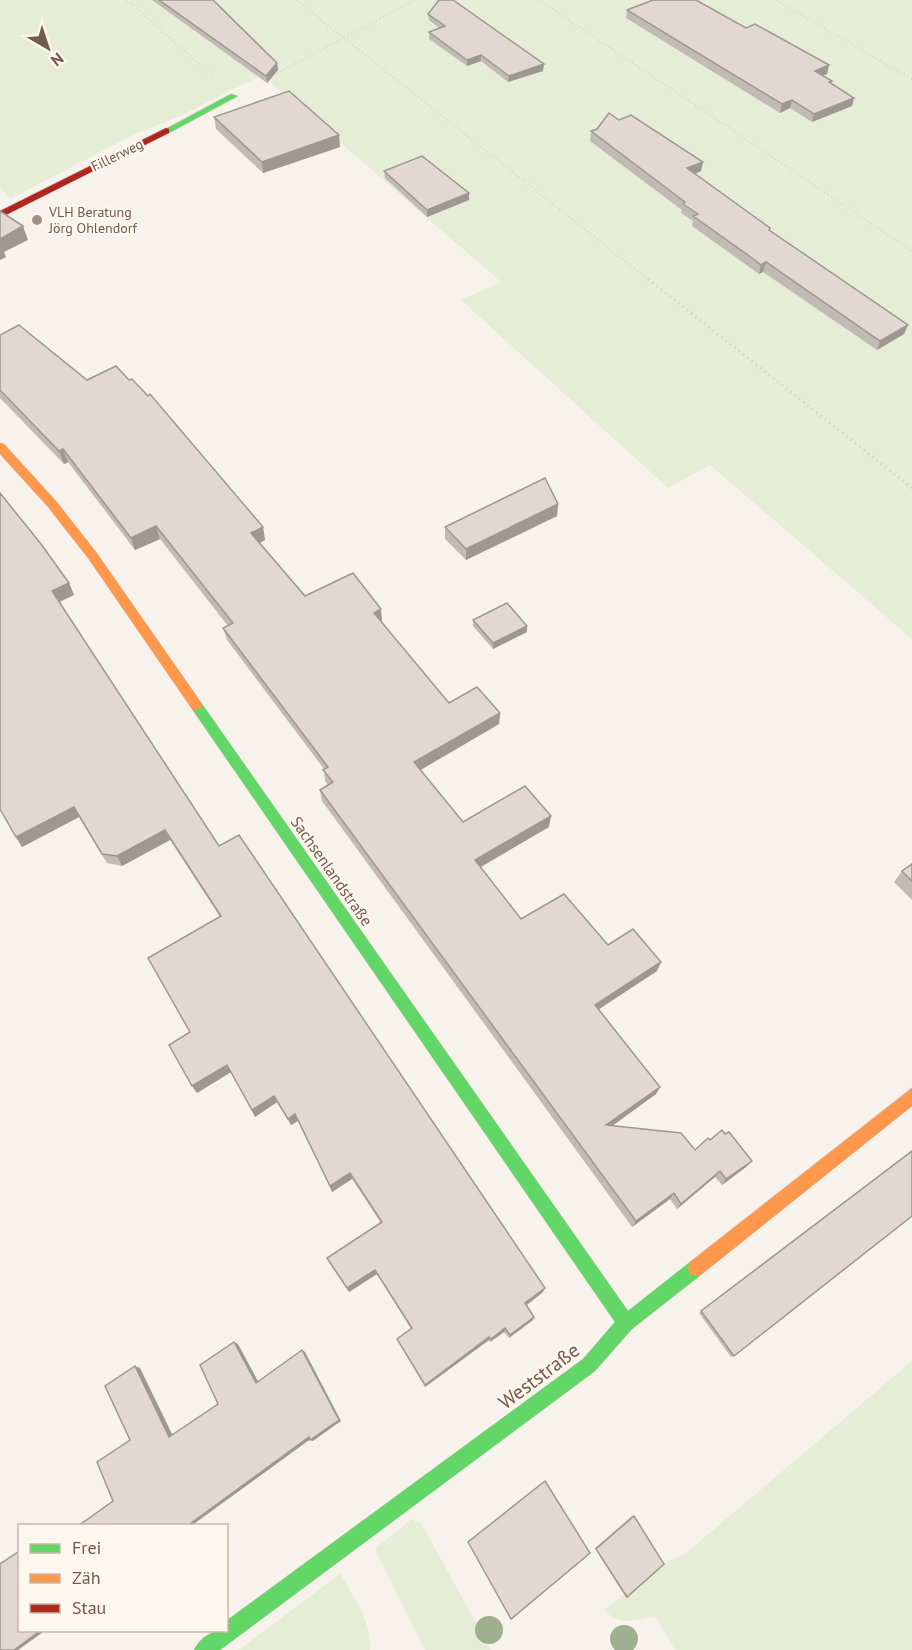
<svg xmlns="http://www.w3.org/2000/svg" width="912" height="1650" font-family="'PT Sans',sans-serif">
<rect width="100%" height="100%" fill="#f7f2ec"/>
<!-- green -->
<g fill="#e5edd7">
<polygon points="0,0 912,0 912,639 710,465 668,488 461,300 501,282 262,75 180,116 133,135 10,199 0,187"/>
<path d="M912,1361v289h-237l-20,-34c-19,5 -37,10 -51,-6l58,-46 23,-10z"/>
<polygon points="412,1519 421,1523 491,1650 425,1650 375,1549"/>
<path d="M340,1574c13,21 33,50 30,76h-131z"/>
</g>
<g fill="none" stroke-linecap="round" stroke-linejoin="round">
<!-- fast casing -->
<g stroke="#d6cec8" stroke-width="1">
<g id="fast">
<polygon points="231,94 238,96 169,133 162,131"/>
<path d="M196,700l4,1 428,610 62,-49 6,-2 6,2 2,6 -2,6 -70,55 -37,42 -375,279h-26c6,-13 19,-20 32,-20v-9l357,-262 32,-37 -423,-613 -2,-4z"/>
</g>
</g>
<!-- slow casing -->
<g stroke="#d6cec8" stroke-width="1">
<g id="slow">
<polygon points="0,443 4,444 56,501 96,552 200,701 202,705 200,709 192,709 88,558 48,507 0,454"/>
<polygon points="912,1088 912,1106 702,1274 696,1276 690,1274 688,1268 690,1262"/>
</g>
</g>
<!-- jam casing -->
<g stroke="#d6cec8" stroke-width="1">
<polygon id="jam" points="166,128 169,129 169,133 0,218 0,211"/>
</g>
<!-- path-far1 -->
<g stroke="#dad2cf" stroke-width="2" stroke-dasharray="1 3" stroke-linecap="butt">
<polyline points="127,0 214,77"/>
<polyline points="296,0 650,281"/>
<polyline points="539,0 912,251"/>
<polyline points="776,0 912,79"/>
<polyline points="270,77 415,0"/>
</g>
<!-- path -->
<polyline stroke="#dad2cf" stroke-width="3" stroke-dasharray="1.5 4" stroke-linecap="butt" points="648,279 912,488"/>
<!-- fast -->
<use href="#fast" fill="#63d668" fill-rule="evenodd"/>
<!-- slow -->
<use href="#slow" fill="#ff974d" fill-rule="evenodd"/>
<!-- jam -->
<use href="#jam" fill="#b3261e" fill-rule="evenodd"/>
</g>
<!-- trees -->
<g fill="#9eb090">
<circle cx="489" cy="1630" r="14"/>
<circle cx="624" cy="1639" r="14"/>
</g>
<!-- wall -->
<g fill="#c2bab4">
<polygon points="152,0 213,0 277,63 278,70 267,83"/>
<polygon points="627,10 746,28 829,65 827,74 822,75 832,81 831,84 854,98 852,106 812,122 790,108 780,113 626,18"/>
<polygon points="428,14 543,71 508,82 481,61 467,66 429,39 429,32 439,28 429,20"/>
<polygon points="214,117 340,147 263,173 216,129"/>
<polygon points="619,120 701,171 695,174 770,228 769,230 908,325 904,334 877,350 763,272 759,274 692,226 693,221 681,213 682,210 590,141 591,131"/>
<polygon points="384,171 469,193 469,200 427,217 385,178"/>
<polygon points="0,335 263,527 265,540 260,543 305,596 382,621 381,622 449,703 500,713 499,724 421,770 463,822 549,827 481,867 521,919 608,945 657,971 599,1009 660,1087 656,1094 612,1125 695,1150 710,1140 746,1167 722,1185 715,1177 677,1209 670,1199 632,1227 322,801 320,790 328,785 325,781 324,769 227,640 223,628 228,626 160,539 135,550 68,462 64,464 0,398"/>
<polygon points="0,493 69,583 74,595 59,602 219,846 543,1292 527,1305 534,1317 533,1320 509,1338 504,1332 490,1342 489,1340 425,1387 397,1339 411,1329 377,1274 349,1292 329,1262 381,1223 352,1179 332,1192 298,1121 291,1125 277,1102 255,1117 231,1072 197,1093 190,1032 220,917 170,840 122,866 107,863 79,817 22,847 16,837"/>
<polygon points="558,504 557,516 466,560 445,539 445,527"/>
<polygon points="473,620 527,626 527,632 493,649 473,626"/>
<polygon points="912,864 912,900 894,882 902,871"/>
<polygon points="912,1151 734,1356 731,1357 699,1313"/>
<polygon points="632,1516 634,1516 627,1597 625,1596 595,1548"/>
</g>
<!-- shaded-wall -->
<g fill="#9e9792">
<polygon points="481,55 481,61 467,66 467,60"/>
<polygon points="277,63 278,70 267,83 266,76"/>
<polygon points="544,64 543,71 508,82 509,76"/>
<polygon points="829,65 827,74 813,79 815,71"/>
<polygon points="854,98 852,106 812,122 814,114"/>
<polygon points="792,100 790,108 780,113 782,104"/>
<polygon points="339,135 340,147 263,173 262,162"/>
<polygon points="703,162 701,171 685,178 687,168"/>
<polygon points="469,193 469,200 427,217 427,210"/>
<polygon points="23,226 28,240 4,252 6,257 0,260 0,239"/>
<polygon points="766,262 763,272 759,274 761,265"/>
<polygon points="908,325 904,334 877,350 880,341"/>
<polygon points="63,449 68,462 64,464 59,451"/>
<polygon points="558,504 557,516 466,560 466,549"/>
<polygon points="156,526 160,539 135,550 131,538"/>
<polygon points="263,527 265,540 254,546 251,533"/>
<polygon points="69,583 74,595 57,603 52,591"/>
<polygon points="381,609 382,621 375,625 374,613"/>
<polygon points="527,626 527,632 493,649 493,643"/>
<polygon points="500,713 499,724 415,773 414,762"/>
<polygon points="74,807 79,817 22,847 16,837"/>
<polygon points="551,816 549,827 475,870 475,860"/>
<polygon points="165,830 170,840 122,866 117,856"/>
<polygon points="661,962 657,971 593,1013 595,1005"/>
<polygon points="227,1065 231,1072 197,1093 192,1086"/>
<polygon points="660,1087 656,1094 604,1132 606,1125"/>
<polygon points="274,1096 277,1102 255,1117 252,1110"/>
<polygon points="295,1114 298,1121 291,1125 288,1119"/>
<polygon points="752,1161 746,1167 722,1185 726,1179"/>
<polygon points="720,1171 715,1177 677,1209 681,1204"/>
<polygon points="350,1173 352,1179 332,1192 330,1186"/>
<polygon points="674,1193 670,1199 632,1227 636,1221"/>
<polygon points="375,1270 377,1274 349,1292 347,1288"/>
<polygon points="545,1288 543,1292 524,1307 525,1303"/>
<polygon points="534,1317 533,1320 509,1338 510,1335"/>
<polygon points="505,1328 504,1332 490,1342 491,1339"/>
<polygon points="489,1337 489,1340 425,1387 425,1385"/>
<polygon points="234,1342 238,1344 260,1385 256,1383"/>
<polygon points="302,1350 305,1352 341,1421 313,1441 310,1440"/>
<polygon points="135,1366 140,1368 174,1438 169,1437"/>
<polygon points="309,1437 312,1438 191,1526 187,1526"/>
<polygon points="41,1630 46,1630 18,1650 14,1650"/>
</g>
<!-- building -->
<g fill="#e2d8d1" stroke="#9e9792" stroke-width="1.5">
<polygon points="159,0 213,0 277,63 266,76"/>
<polygon points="439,0 453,0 544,64 509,76 481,55 467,60 429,32 445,26 428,14"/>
<polygon points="653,0 696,0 746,28 755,24 829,65 815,71 832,81 829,82 854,98 814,114 792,100 782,104 627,10"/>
<polygon points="289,91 339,135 262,162 214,117"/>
<polygon points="609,113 619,120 631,115 703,162 687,168 770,228 769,230 908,325 880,341 766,262 761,265 752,258 693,216 698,214 683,204 685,202 591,131 597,129"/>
<polygon points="422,156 469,193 427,210 384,171"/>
<polygon points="0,211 23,226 0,239"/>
<polygon points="19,325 87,380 116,366 129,380 132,379 148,396 150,394 263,527 251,533 305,596 353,573 381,609 374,613 449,703 477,687 500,713 414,762 463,822 525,786 551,816 475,860 521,919 564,894 608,945 633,929 661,962 595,1005 660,1087 606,1125 681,1133 695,1150 708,1138 710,1140 722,1130 725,1134 729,1132 752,1161 726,1179 720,1171 681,1204 674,1193 636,1221 320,790 333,782 323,770 328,767 223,628 233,623 156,526 131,538 63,449 59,451 0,390 0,335"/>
<polygon points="545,478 558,504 466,549 445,527"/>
<polygon points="0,493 41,544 69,583 52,591 219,846 239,835 545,1288 525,1303 534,1317 510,1335 505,1328 491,1339 489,1337 425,1385 397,1339 412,1328 375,1270 347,1288 327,1258 382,1222 350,1173 330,1186 295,1114 288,1119 274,1096 252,1110 227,1065 192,1086 169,1045 190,1032 148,958 221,916 165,830 117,856 102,854 74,807 16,837 0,809"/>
<polygon points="507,603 527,626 493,643 473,620"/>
<polygon points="912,864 912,881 902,871"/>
<polygon points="912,1151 912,1216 734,1356 701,1311"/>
<polygon points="234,1342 256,1383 302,1350 339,1420 310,1440 309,1437 187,1526 78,1526 113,1501 97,1462 130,1440 105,1386 135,1366 169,1437 218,1404 200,1365"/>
<polygon points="545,1481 590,1553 511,1619 468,1542"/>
<polygon points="634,1516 664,1564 627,1597 596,1549"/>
<polygon points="18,1552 20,1555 20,1630 41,1630 14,1650 0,1650 0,1564"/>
</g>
<!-- markers -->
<circle fill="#a28f84" stroke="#fef7ee" stroke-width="2" cx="37" cy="220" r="6"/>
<g text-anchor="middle" stroke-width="4.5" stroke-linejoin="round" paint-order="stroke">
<!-- far-street labels -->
<g font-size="14" fill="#75594c" stroke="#fef7ee">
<text transform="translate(117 155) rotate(-26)" y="5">Fillerweg</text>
</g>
<!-- far-poi labels -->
<g font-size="14" fill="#75594c" stroke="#fef7ee" text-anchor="start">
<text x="49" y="217">VLH Beratung<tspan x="49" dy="16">Jörg Ohlendorf</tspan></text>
</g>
<!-- street labels -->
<g font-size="16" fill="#75594c" stroke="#fef7ee">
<text transform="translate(332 871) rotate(55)" y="6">Sachsenlandstraße</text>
</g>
<!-- near-street labels -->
<g font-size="20" fill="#75594c" stroke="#fef7ee">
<text transform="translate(539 1376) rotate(-37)" y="7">Weststraße</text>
</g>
</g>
<!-- legend -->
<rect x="18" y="1524" width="210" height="108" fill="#fef7ee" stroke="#c7b8ad" stroke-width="1.5"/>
<rect x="30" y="1544" width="30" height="9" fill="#63d668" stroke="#c7b8ad" stroke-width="1.5"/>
<text x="72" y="1554" font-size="18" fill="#75594c">Frei</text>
<rect x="30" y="1574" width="30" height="9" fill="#ff974d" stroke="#c7b8ad" stroke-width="1.5"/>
<text x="72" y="1584" font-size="18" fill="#75594c">Zäh</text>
<rect x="30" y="1604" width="30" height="9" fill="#b3261e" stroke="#c7b8ad" stroke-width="1.5"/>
<text x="72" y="1614" font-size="18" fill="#75594c">Stau</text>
<!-- north arrow -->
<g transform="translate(48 48) rotate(141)" stroke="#fef7ee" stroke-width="4.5" paint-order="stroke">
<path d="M0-4.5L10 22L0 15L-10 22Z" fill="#75594c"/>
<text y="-9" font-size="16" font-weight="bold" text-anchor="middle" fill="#75594c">N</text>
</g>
</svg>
